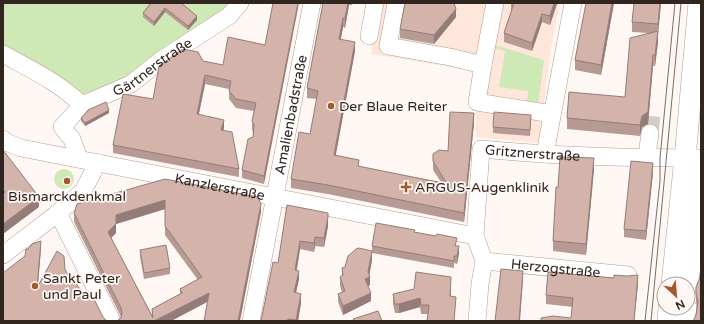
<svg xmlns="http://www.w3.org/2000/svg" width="704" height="324" font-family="'Varela Round',sans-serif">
<rect width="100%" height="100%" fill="#fef7f4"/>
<!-- built -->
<polygon fill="#fee6db" points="380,3 560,3 551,48 539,143 476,137 476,71 371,54"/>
<!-- green -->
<g fill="#cee9b5">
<polygon points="3,3 233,3 128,78 100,91 83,94 46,72 3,49"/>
<polygon points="495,45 544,60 538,103 527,102 528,91 499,87 505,51 494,48"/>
<circle cx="64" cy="179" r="10"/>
</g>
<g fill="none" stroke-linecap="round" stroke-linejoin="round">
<!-- minor-tunnel -->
<polyline stroke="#d5cdca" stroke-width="17" stroke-dasharray="17 8" stroke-linecap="butt" points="650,133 652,115"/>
<!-- minor casing -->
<g stroke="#b99b8e" stroke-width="18">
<g id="minor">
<polyline points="396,3 388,46 450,57 483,65"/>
<polyline points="495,3 483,65 477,102 552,114"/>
<polyline points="369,36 375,3"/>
<path d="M3,54c29,16 55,28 79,51"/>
<path id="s1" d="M3,139l3,3 15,6 454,88"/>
<polyline points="545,154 573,3"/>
<polyline points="648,157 648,148 650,133"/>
<path id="s2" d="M79,159l-7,-20 -10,-12 20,-22 49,-21 30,-24 68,-44 11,-13"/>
<polyline points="58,213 112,321"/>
<polyline points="3,255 58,213 83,191 93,172 96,162"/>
<path id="s3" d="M484,261l144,14"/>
<path id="s4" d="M251,321l61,-318"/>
<path id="s5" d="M477,321l3,-37 4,-23 -9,-25 6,-87c72,7 144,9 216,9"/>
</g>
</g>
<!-- major casing -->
<g stroke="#b99b8e" stroke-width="22">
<g id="major">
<polyline points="672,284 685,158 699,3"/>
<polyline points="688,284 701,162"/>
<polyline points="668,321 669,308"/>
<polyline points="684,321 686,308"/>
</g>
</g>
<!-- minor -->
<use href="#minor" stroke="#fff" stroke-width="17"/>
<!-- major -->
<use href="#major" stroke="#fff" stroke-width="21"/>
<!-- tram -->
<g stroke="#796f6a" stroke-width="1">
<polyline points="645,321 660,181 660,158 675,3"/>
<polyline points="651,321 681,3"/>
</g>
</g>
<!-- wall -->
<g fill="#b69a93" fill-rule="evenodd">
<polygon points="151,3 197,20 188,30 165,12 154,26 143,17 143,13"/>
<polygon points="323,3 353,3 352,5 349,5 345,28 343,27 341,39 355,51 335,156 359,167 441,182 433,170 433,161 448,151 474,123 464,222 328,194 291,188 291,179 310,134 317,99 307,98 307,88"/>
<polygon points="511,3 557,3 550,25 542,22 532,51 504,42 504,33 512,11 511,11"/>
<polygon points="614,3 601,75 575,70 575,60"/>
<polygon points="634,3 661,3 658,34 658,42 655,66 653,66 648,124 642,127 640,136 567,129 567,118 625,97 648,33 632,32 632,22"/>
<polygon points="456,17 434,44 400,38 400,29"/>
<polygon points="265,45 264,184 242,178 242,170 253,137 253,132 252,130 252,121 254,111 236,108 229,99 229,89 205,84 199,114 224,128 223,130 239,169 239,177 113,153 113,145 153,99 203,61 223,65"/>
<polygon points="109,113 85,126 81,121 81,118"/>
<polygon points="531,121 530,136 493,133 493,127"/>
<polygon points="594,169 586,255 553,251 553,241 558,187"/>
<polygon points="653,172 646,240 624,237 624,229"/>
<path d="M77,204l184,8 -54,90 -36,19h-54l4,-4 -47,-95v-9zM165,209v26l33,45 -18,9v5l-28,15v6l-41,-77 5,-5v-9z"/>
<polygon points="287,205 328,226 324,247 315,246 314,252 300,249 297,270 299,279 296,293 301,303 298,321 261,321 278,263"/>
<polygon points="415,232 457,246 459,253 457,264 454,263 454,268 372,253 372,260 369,275 370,285 368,286 371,301 343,315 338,302 338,294 342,292 340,286 340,277 342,276 342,268 345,267 372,251 372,246"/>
<polygon points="140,250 170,268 170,274 144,279 140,256"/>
<polygon points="700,277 701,321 696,315 697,307 696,302 696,294"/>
<polygon points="638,284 634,321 541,321 541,318 571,318 573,307 546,304 546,295"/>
<polygon points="451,287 451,297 456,307 428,314 421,314 420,307 399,313 395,313 393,304 393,294"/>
</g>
<!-- shaded-wall -->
<g fill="#947d78">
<polygon points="298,3 299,3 264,184 264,176"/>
<polygon points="348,3 349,3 349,5 345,28 345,18"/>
<polygon points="554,3 557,3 557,4 550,25 550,16"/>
<polygon points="612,3 614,3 601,75 601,65"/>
<polygon points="660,3 661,3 658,34 658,24"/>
<polygon points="165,8 165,12 154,26 154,22"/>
<polygon points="456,9 456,17 434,44 434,35"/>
<polygon points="542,14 542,22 532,51 532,43"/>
<polygon points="197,16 197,20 188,30 188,26"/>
<polygon points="343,18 343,27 339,48 339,39"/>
<polygon points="658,31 658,42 655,66 655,55"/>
<polygon points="355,42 355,51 334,165 334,155"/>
<polygon points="653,55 653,66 648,124 642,127 640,136 640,125"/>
<polygon points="205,75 205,84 197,122 197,114"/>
<polygon points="109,110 109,113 85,126 85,123"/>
<polygon points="474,113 474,123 464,222 464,213"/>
<polygon points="224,120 224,128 221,138 221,130"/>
<polygon points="594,158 594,169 586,255 586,244"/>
<polygon points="653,163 653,172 646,240 646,231"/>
<polygon points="39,197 39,207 3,234 3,224"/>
<polygon points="165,200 165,209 116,224 116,215"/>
<polygon points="261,204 261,212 240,321 238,321"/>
<polygon points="328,217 328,226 324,247 324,238"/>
<polygon points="116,224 116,233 108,241 108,232"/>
<polygon points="315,237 315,246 314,252 314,243"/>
<polygon points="41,241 41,249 37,297 37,288"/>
<polygon points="300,241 300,249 295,279 295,270"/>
<polygon points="459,246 459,253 457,264 457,256"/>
<polygon points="372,251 372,260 369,277 370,277 370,285 365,287 365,279 368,272"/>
<polygon points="299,271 299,279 294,301 294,292"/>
<polygon points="523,271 523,279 520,321 519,321"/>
<polygon points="638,275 638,284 634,321"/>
<polygon points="209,293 209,301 171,321 154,321"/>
<polygon points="371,293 371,301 343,315 343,306"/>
<polygon points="301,294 301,303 298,321 296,321"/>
<polygon points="420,298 420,307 399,313 399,304"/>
</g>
<!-- building -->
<g fill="#d4b3ab" stroke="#947d78" fill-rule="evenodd">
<polygon points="151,3 181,3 197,16 188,26 165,8 154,22 143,13"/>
<polygon points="273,3 298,3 264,176 242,170 248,139 253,137 254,125 252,121 256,103 236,99 229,91 231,81 205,75 197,114 224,120 221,130 232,132 239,169 113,145 123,94 153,99 159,66 183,49 198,52 203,61 223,65 228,37 265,45"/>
<polygon points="323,3 348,3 345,18 343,18 339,39 355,42 334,155 359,160 358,166 447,184 433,161 433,154 439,150 448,151 450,112 474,113 464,213 328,185 291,179 299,132 310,134 318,91 307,88"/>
<polygon points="405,3 454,3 456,9 434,35 400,29"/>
<polygon points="514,3 554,3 550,16 542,14 532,43 504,33"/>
<polygon points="586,3 612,3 601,65 575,60"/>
<polygon points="634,3 660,3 658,24 632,22"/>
<polygon points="658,31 655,55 653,55 648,112 642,116 640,125 567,118 569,92 625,97 630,38"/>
<polygon points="106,102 109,110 85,123 81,118 88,110"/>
<polygon points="494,112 531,115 530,130 493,127"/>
<polygon points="3,150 39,197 3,224 3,194 5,192 3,190"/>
<polygon points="560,157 594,158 586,244 553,241 556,187 558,187"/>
<polygon points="631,161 653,163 646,231 624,229"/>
<path d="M165,179l93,18 3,7 -23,117h-34l5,-28 -55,28h-37l4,-3 1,-5 -1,-5 -47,-95 3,-9zM165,200v26l37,51 -22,12 2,4 -30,16 1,9 -45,-86 8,-8v-9z"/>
<polygon points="287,205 328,213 328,217 324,238 315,237 314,243 300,241 295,270 299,271 294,292 301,294 296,320 288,319 287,321 261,321 273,262 278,263"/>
<polygon points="376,223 415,230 414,232 436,236 437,234 457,238 455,246 459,246 457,256 454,256 454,261 372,246"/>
<polygon points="41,241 37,288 57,251 64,256 65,270 84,294 90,291 103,317 107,321 3,321 3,273 25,256 26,249 28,249 32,244"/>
<polygon points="166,245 170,268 144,273 140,250"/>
<polygon points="359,248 372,251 368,272 370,277 365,279 371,293 343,306 338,294 345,291 340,277 343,275 342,268 345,267 348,256 356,249"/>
<polygon points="701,267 701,321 693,321 696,315 698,302 696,294 696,287 700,277"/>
<polygon points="501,269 523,271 519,321 495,321"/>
<polygon points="416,272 451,277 450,296 456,297 454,321 427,321 429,305 421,305 420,298 399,304 395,304 393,294 414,289"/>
<polygon points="548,272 614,278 614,275 627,276 638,275 634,321 541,321 541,318 553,316 571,318 573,298 546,295"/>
<polygon points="378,311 382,321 354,321 353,319"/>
</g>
<!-- markers -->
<g fill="#a05b2f" stroke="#fef7f4" stroke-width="1.5">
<circle cx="331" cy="106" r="4"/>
<circle cx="67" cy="181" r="4"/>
<path d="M404 181h4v4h4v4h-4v4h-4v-4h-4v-4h4z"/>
<circle cx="35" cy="286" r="4"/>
</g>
<g text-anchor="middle" stroke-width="3.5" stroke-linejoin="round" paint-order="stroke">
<!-- street labels -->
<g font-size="14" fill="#312520" stroke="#fef7f4">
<text dy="5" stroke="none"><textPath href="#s2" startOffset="147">Gärtnerstraße</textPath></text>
<text dy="5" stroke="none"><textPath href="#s4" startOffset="210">Amalienbadstraße</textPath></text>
<text dy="5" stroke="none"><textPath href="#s5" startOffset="226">Gritznerstraße</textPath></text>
<text dy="5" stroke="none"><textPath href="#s1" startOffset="223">Kanzlerstraße</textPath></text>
<text dy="5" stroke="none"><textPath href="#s3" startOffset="72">Herzogstraße</textPath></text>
</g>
<!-- poi labels -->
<g font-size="14" fill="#312520" stroke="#fef7f4" text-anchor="start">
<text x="339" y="111">Der Blaue Reiter</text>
<text x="415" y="192">ARGUS-Augenklinik</text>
<text x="67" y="201" text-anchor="middle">Bismarckdenkmal</text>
<text x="43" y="283">Sankt Peter<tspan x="43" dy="16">und Paul</tspan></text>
</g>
</g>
<!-- border -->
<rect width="704" height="324" fill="none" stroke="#312520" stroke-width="8"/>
<!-- north arrow -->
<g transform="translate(676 296) rotate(154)"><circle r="19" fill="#fef7f4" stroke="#aca39f"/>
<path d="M0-3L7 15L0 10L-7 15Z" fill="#a05b2f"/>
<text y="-6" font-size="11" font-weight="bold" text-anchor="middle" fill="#312520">N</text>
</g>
</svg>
